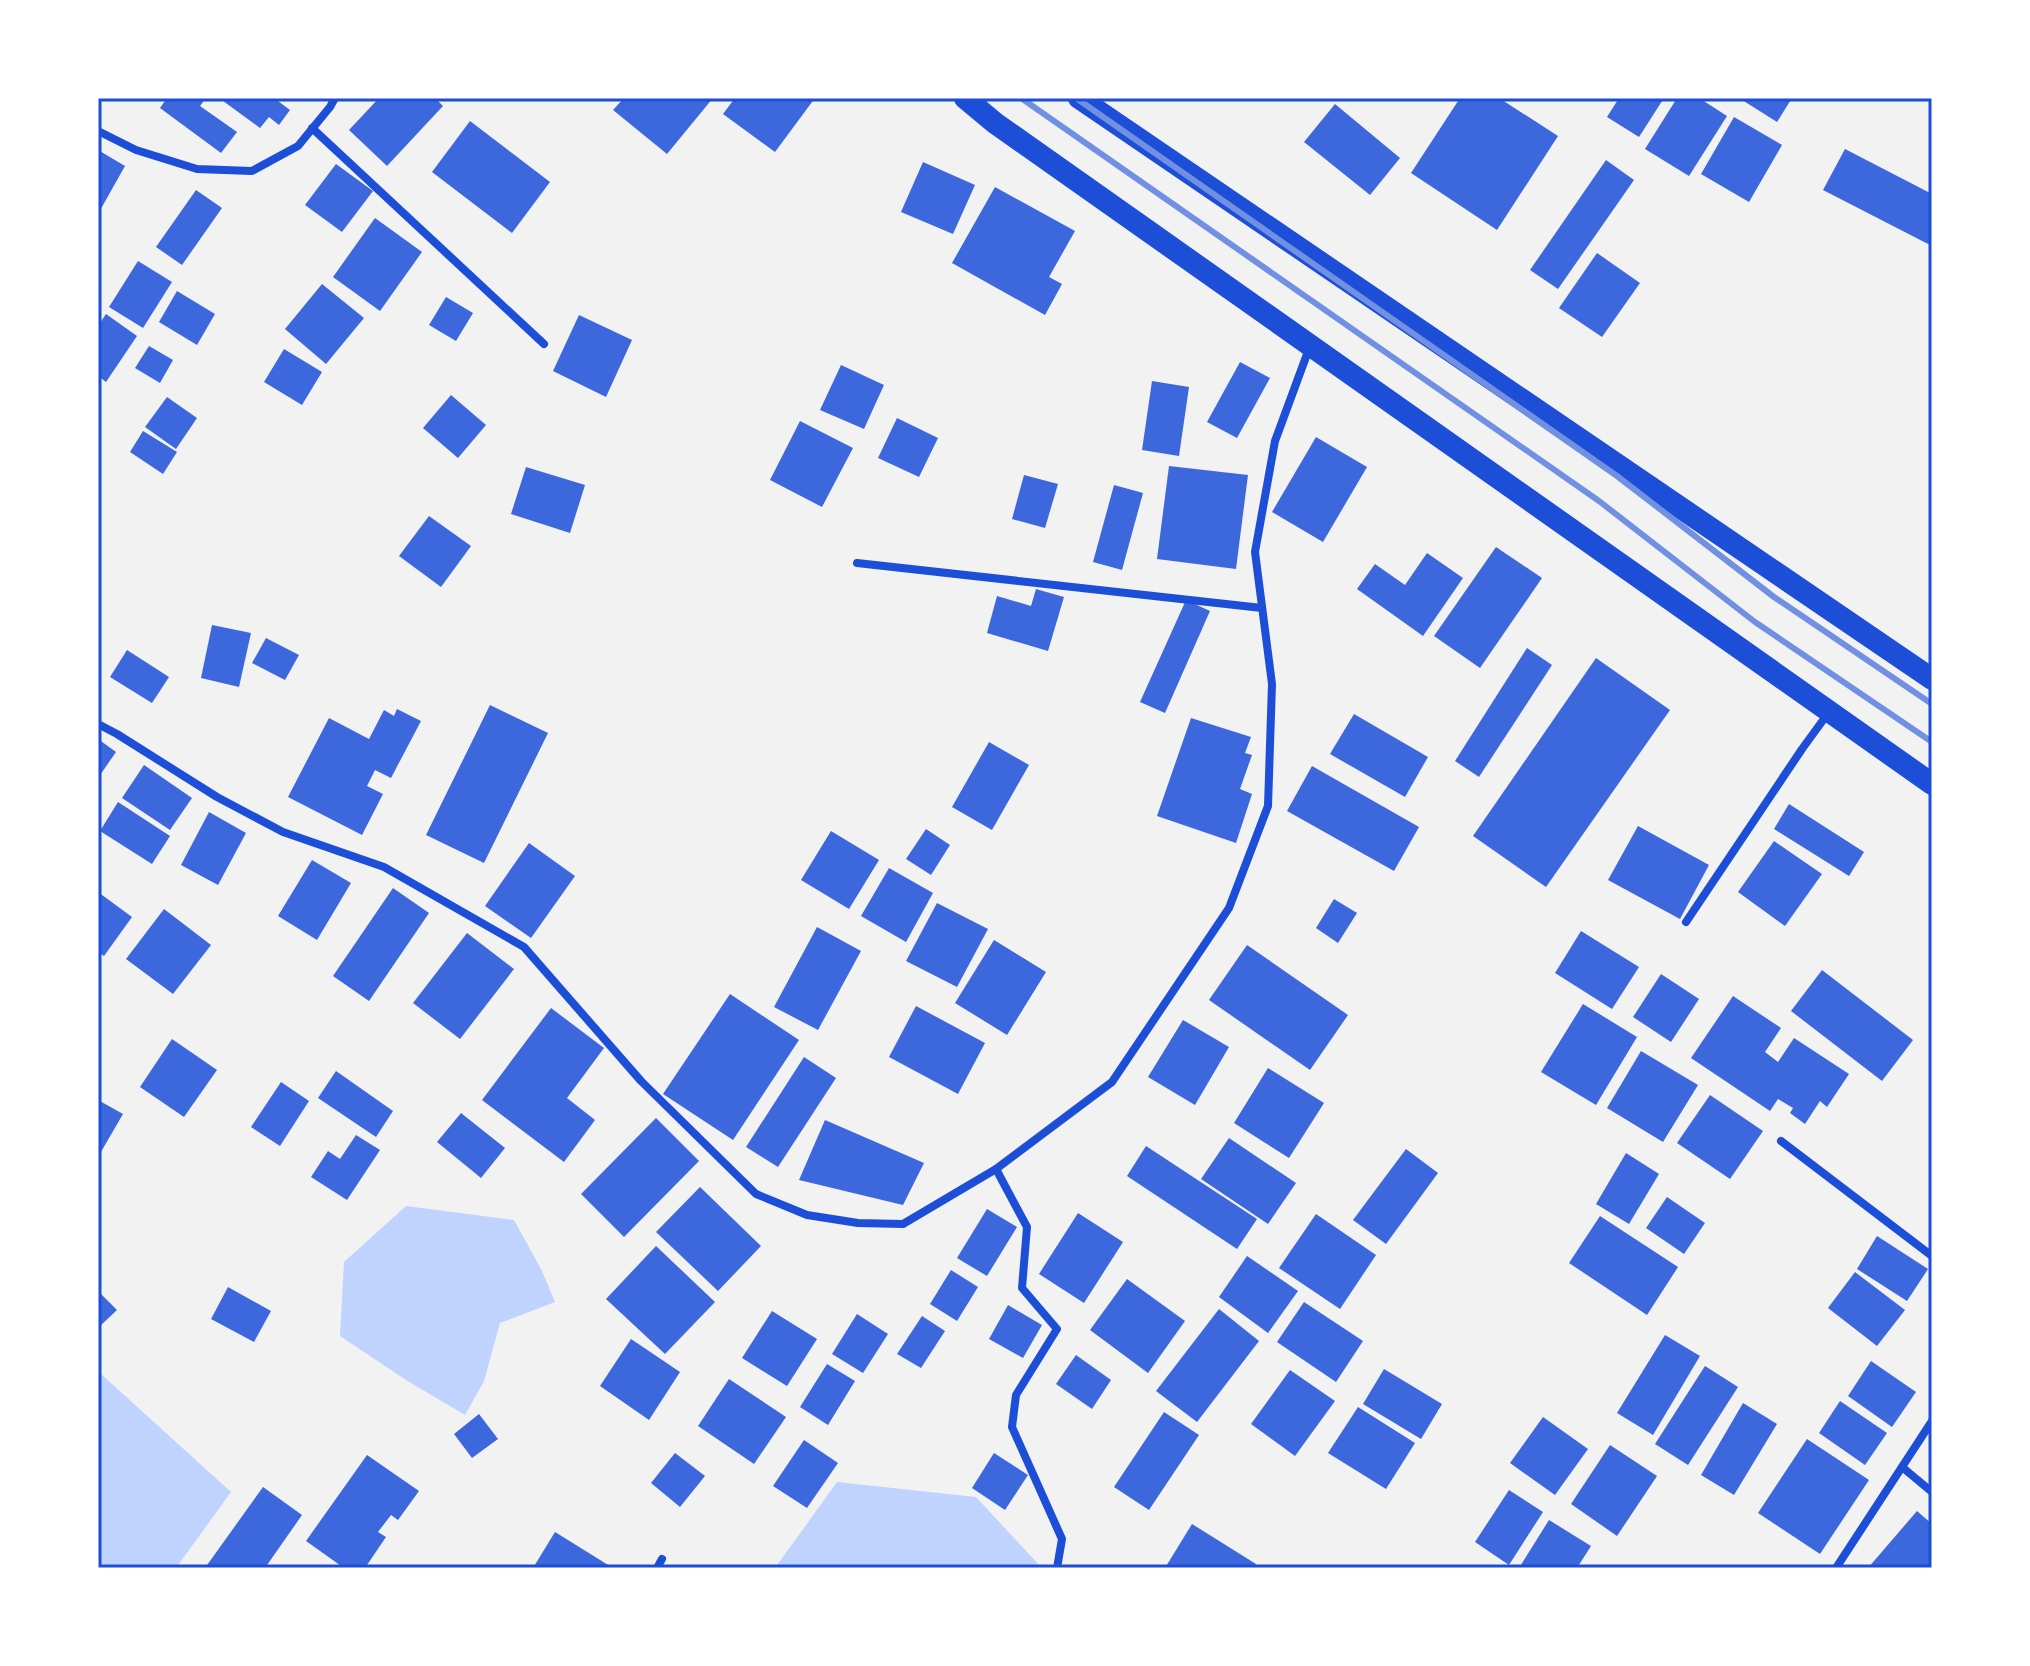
<svg xmlns="http://www.w3.org/2000/svg" width="2030" height="1666" font-family="Spectral,serif">
<rect width="100%" height="100%" fill="#f2f2f2"/>
<!-- water -->
<g fill="#bfd3fe">
<polygon points="406,1206 514,1220 542,1271 555,1302 500,1323 484,1381 465,1415 406,1380 340,1336 344,1262"/>
<polygon points="98,1373 101,1374 231,1492 176,1568 98,1568"/>
<polygon points="837,1482 976,1497 1042,1568 775,1568"/>
</g>
<!-- building -->
<g fill="#3d67dc">
<polygon points="167,98 206,98 200,106 237,132 221,153 160,108"/>
<polygon points="219,98 274,98 290,110 279,125 269,117 260,128"/>
<polygon points="379,98 435,98 443,106 387,166 349,130"/>
<polygon points="624,98 713,98 667,154 613,110"/>
<polygon points="735,98 815,98 775,152 723,114"/>
<polygon points="1460,98 1499,98 1558,136 1497,230 1411,173"/>
<polygon points="1619,98 1664,98 1639,137 1607,117"/>
<polygon points="1677,98 1699,98 1727,116 1689,176 1645,149"/>
<polygon points="1739,98 1792,98 1777,122"/>
<polygon points="1335,104 1400,158 1370,195 1304,142"/>
<polygon points="1734,117 1782,145 1749,202 1701,174"/>
<polygon points="470,121 550,182 512,233 432,172"/>
<polygon points="1845,149 1932,194 1932,241 1930,245 1823,190"/>
<polygon points="98,150 125,166 98,214"/>
<polygon points="1606,160 1634,180 1558,289 1530,270"/>
<polygon points="923,162 975,185 953,234 901,212"/>
<polygon points="336,164 373,191 342,232 305,205"/>
<polygon points="995,187 1075,231 1049,277 1062,284 1045,315 952,263"/>
<polygon points="196,190 222,208 182,265 156,247"/>
<polygon points="375,218 422,252 380,311 333,277"/>
<polygon points="1597,253 1640,283 1602,337 1559,308"/>
<polygon points="138,261 172,282 143,328 109,307"/>
<polygon points="322,284 364,318 326,364 285,329"/>
<polygon points="177,291 215,314 197,345 159,322"/>
<polygon points="446,297 473,313 456,341 429,325"/>
<polygon points="106,314 137,336 106,382 98,376 98,326"/>
<polygon points="579,315 632,340 606,397 553,371"/>
<polygon points="149,346 173,360 160,383 135,368"/>
<polygon points="284,349 322,372 302,405 264,382"/>
<polygon points="1240,362 1270,378 1237,438 1207,422"/>
<polygon points="841,365 884,385 864,429 820,410"/>
<polygon points="1152,381 1189,387 1179,456 1142,450"/>
<polygon points="451,395 486,425 458,458 423,428"/>
<polygon points="167,397 197,418 176,449 145,427"/>
<polygon points="897,418 938,438 919,477 878,458"/>
<polygon points="800,421 853,448 822,507 770,480"/>
<polygon points="143,431 177,452 163,474 130,452"/>
<polygon points="1316,437 1367,467 1323,542 1272,512"/>
<polygon points="1169,466 1248,475 1236,569 1157,559"/>
<polygon points="526,467 585,485 570,533 511,514"/>
<polygon points="1024,475 1058,484 1045,528 1012,519"/>
<polygon points="1114,485 1143,493 1122,570 1093,562"/>
<polygon points="429,516 471,546 441,587 399,556"/>
<polygon points="1496,547 1542,578 1480,668 1434,636"/>
<polygon points="1427,553 1463,578 1423,636 1357,589 1375,564 1405,585"/>
<polygon points="1036,589 1064,597 1048,651 987,633 997,596 1031,606"/>
<polygon points="1186,600 1210,611 1165,713 1140,702"/>
<polygon points="212,625 251,633 239,687 201,678"/>
<polygon points="266,638 299,655 285,680 252,663"/>
<polygon points="1527,648 1552,665 1479,777 1455,761"/>
<polygon points="127,650 169,677 152,703 110,677"/>
<polygon points="1596,658 1670,710 1546,887 1473,836"/>
<polygon points="490,705 548,733 484,863 426,835"/>
<polygon points="397,709 421,721 391,778 375,770 367,786 383,794 362,835 288,797 329,718 369,739 384,710 394,716"/>
<polygon points="1354,714 1428,757 1405,797 1330,754"/>
<polygon points="1191,718 1251,737 1245,753 1252,755 1240,789 1252,794 1236,843 1157,816"/>
<polygon points="98,739 116,752 98,778"/>
<polygon points="989,742 1029,765 992,830 952,807"/>
<polygon points="144,765 192,798 170,830 122,798"/>
<polygon points="1312,766 1419,827 1394,871 1287,811"/>
<polygon points="118,802 170,836 152,864 100,831"/>
<polygon points="1789,804 1864,852 1849,876 1774,829"/>
<polygon points="209,812 246,833 218,885 181,865"/>
<polygon points="1638,826 1709,865 1680,919 1608,880"/>
<polygon points="926,829 950,845 931,875 906,859"/>
<polygon points="831,831 879,860 849,909 801,880"/>
<polygon points="1774,841 1822,874 1785,926 1738,892"/>
<polygon points="529,843 575,876 531,938 485,906"/>
<polygon points="312,860 351,883 317,940 278,916"/>
<polygon points="889,868 933,893 906,942 861,916"/>
<polygon points="393,888 429,913 369,1001 333,976"/>
<polygon points="98,892 132,917 104,956 98,952"/>
<polygon points="1334,899 1357,913 1338,943 1316,928"/>
<polygon points="937,903 988,929 957,987 906,961"/>
<polygon points="164,909 211,945 173,994 126,959"/>
<polygon points="817,927 861,951 818,1030 774,1007"/>
<polygon points="1581,931 1639,967 1612,1009 1555,973"/>
<polygon points="467,933 514,969 460,1039 413,1003"/>
<polygon points="994,940 1046,972 1007,1035 955,1003"/>
<polygon points="1247,945 1348,1015 1310,1070 1209,1000"/>
<polygon points="1822,970 1913,1040 1882,1081 1791,1011"/>
<polygon points="1661,974 1699,999 1671,1042 1633,1017"/>
<polygon points="730,994 799,1040 733,1140 663,1094"/>
<polygon points="1733,996 1781,1028 1765,1052 1778,1062 1794,1038 1849,1074 1827,1107 1820,1101 1805,1124 1790,1113 1793,1108 1778,1099 1770,1111 1691,1058"/>
<polygon points="1583,1004 1637,1037 1596,1105 1541,1072"/>
<polygon points="916,1006 985,1043 958,1094 889,1057"/>
<polygon points="551,1008 604,1048 567,1098 595,1120 564,1162 482,1100"/>
<polygon points="1183,1020 1229,1047 1195,1105 1148,1077"/>
<polygon points="172,1039 217,1070 184,1117 140,1087"/>
<polygon points="1641,1051 1698,1085 1663,1142 1607,1108"/>
<polygon points="804,1057 836,1078 778,1167 746,1147"/>
<polygon points="1268,1068 1324,1103 1289,1158 1234,1123"/>
<polygon points="336,1071 393,1111 376,1137 318,1098"/>
<polygon points="281,1082 309,1101 280,1146 251,1127"/>
<polygon points="1710,1095 1763,1131 1730,1179 1677,1143"/>
<polygon points="98,1100 123,1114 98,1157"/>
<polygon points="461,1113 505,1148 481,1178 437,1142"/>
<polygon points="656,1118 699,1161 624,1237 581,1194"/>
<polygon points="825,1120 924,1163 903,1205 799,1180"/>
<polygon points="356,1135 380,1150 347,1200 311,1177 328,1151 340,1159"/>
<polygon points="1229,1138 1296,1183 1268,1224 1201,1179"/>
<polygon points="1146,1146 1257,1219 1237,1249 1127,1176"/>
<polygon points="1406,1149 1438,1173 1386,1244 1353,1220"/>
<polygon points="1626,1153 1659,1174 1629,1224 1596,1204"/>
<polygon points="700,1187 761,1246 718,1291 656,1232"/>
<polygon points="1667,1197 1705,1223 1684,1254 1646,1228"/>
<polygon points="987,1209 1017,1227 987,1276 957,1258"/>
<polygon points="1078,1213 1123,1242 1084,1303 1039,1274"/>
<polygon points="1316,1214 1376,1255 1340,1309 1279,1268"/>
<polygon points="1600,1216 1678,1267 1647,1315 1569,1263"/>
<polygon points="1877,1236 1928,1269 1907,1301 1857,1269"/>
<polygon points="656,1246 715,1302 665,1354 606,1299"/>
<polygon points="1247,1256 1298,1291 1268,1333 1219,1297"/>
<polygon points="951,1270 978,1287 957,1321 930,1304"/>
<polygon points="1855,1272 1905,1310 1877,1346 1828,1308"/>
<polygon points="1127,1279 1185,1321 1148,1373 1090,1330"/>
<polygon points="228,1287 271,1311 254,1342 211,1319"/>
<polygon points="98,1291 117,1310 98,1328"/>
<polygon points="1304,1302 1363,1341 1336,1382 1277,1342"/>
<polygon points="1008,1305 1042,1325 1023,1358 989,1339"/>
<polygon points="1219,1309 1259,1341 1197,1422 1156,1391"/>
<polygon points="772,1311 817,1339 787,1386 742,1358"/>
<polygon points="857,1314 888,1334 863,1373 832,1354"/>
<polygon points="922,1316 945,1331 921,1368 897,1354"/>
<polygon points="1665,1335 1700,1356 1653,1435 1617,1413"/>
<polygon points="631,1339 680,1372 649,1420 600,1386"/>
<polygon points="1076,1355 1111,1380 1092,1409 1056,1384"/>
<polygon points="1871,1361 1916,1392 1892,1427 1848,1396"/>
<polygon points="827,1364 855,1381 828,1425 800,1407"/>
<polygon points="1705,1366 1738,1387 1688,1465 1655,1444"/>
<polygon points="1384,1369 1442,1404 1421,1439 1363,1404"/>
<polygon points="1290,1370 1335,1401 1295,1456 1251,1424"/>
<polygon points="729,1379 786,1417 754,1464 698,1426"/>
<polygon points="1840,1401 1887,1433 1865,1465 1819,1433"/>
<polygon points="1743,1403 1777,1424 1734,1495 1701,1475"/>
<polygon points="1358,1407 1415,1443 1386,1489 1328,1453"/>
<polygon points="1164,1412 1199,1435 1149,1510 1114,1487"/>
<polygon points="479,1414 498,1439 472,1458 454,1434"/>
<polygon points="1543,1417 1588,1449 1555,1495 1510,1463"/>
<polygon points="1807,1439 1869,1480 1820,1554 1758,1513"/>
<polygon points="804,1440 838,1463 807,1508 773,1486"/>
<polygon points="1610,1445 1657,1476 1617,1536 1571,1504"/>
<polygon points="675,1453 705,1476 680,1507 651,1483"/>
<polygon points="994,1453 1028,1475 1005,1510 972,1488"/>
<polygon points="367,1455 419,1491 398,1520 391,1515 378,1532 386,1537 365,1568 344,1568 306,1541"/>
<polygon points="263,1487 302,1515 265,1568 205,1568"/>
<polygon points="1509,1490 1543,1512 1509,1565 1475,1542"/>
<polygon points="1917,1511 1932,1524 1932,1568 1868,1568"/>
<polygon points="1549,1520 1591,1546 1577,1568 1519,1568"/>
<polygon points="1192,1524 1256,1564 1253,1568 1165,1568"/>
<polygon points="555,1532 613,1568 533,1568"/>
</g>
<g fill="none" stroke-linecap="round" stroke-linejoin="round">
<!-- minor -->
<g stroke="#1d4ed8" stroke-width="8">
<polyline points="312,128 544,344"/>
<polyline points="98,131 136,150 197,169 252,171 298,146 330,107 335,98"/>
<polyline points="857,563 1262,608"/>
<polyline points="98,724 117,734 217,797 283,832 384,867 524,947 641,1081 756,1194 807,1215 858,1223 903,1224 996,1169 1112,1082 1229,908 1268,806 1272,684 1255,552 1275,441 1310,346"/>
<polyline points="1686,922 1802,749 1829,712"/>
<polyline points="1781,1141 1932,1256"/>
<polyline points="996,1169 1027,1227 1022,1288 1057,1329 1016,1395 1012,1427 1062,1539 1057,1568"/>
<polyline points="1902,1467 1932,1492"/>
<polyline points="657,1568 662,1559"/>
<polyline points="1836,1568 1932,1421"/>
</g>
<!-- trunk -->
<g stroke="#1d4ed8" stroke-width="22">
<polyline points="965,98 995,123 1932,784"/>
<polyline points="1079,98 1932,679"/>
</g>
<!-- rail -->
<g stroke="#7290e2" stroke-width="6">
<polyline points="1021,98 1599,501 1755,622 1932,742"/>
<polyline points="1076,98 1617,476 1774,597 1932,704"/>
</g>
</g>
<!-- border -->
<rect width="2030" height="1666" fill="none" stroke="#ffffff" stroke-width="200"/>
<rect x="100" y="100" width="1830" height="1466" fill="none" stroke="#1d4ed8" stroke-width="3"/>
</svg>
